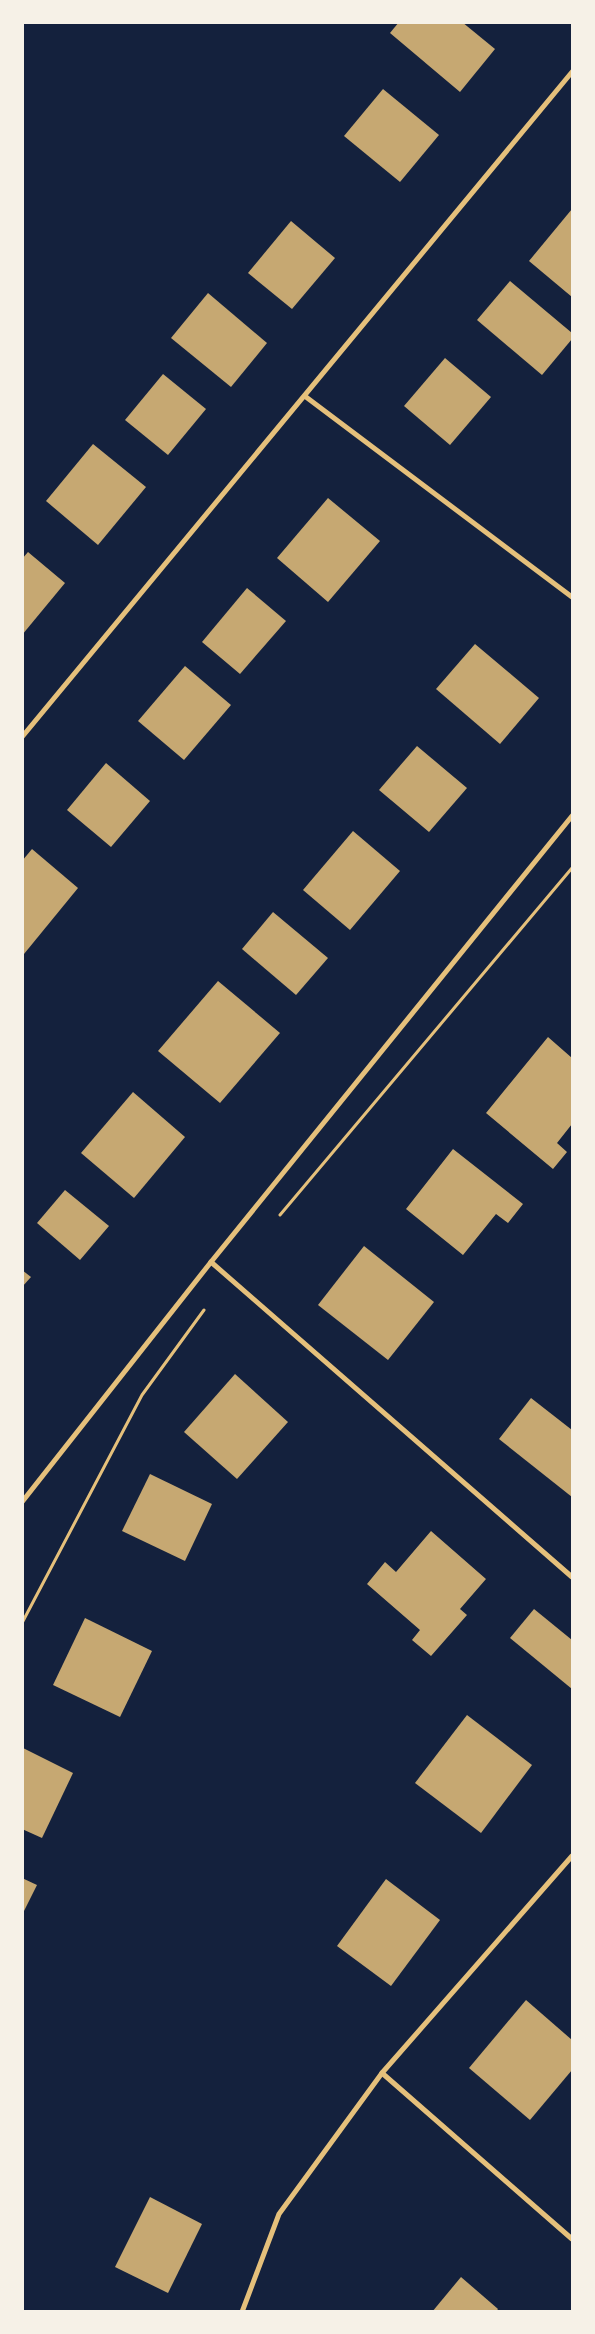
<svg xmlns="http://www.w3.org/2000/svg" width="595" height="2334" font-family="'Fira Sans',sans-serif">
<rect width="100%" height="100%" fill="#14213d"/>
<!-- building -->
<g fill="#c6a872">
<polygon points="399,22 462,22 495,49 460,92 390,33"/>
<polygon points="383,89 439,135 400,182 344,136"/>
<polygon points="572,209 572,297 529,261"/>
<polygon points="291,221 335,258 292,309 248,273"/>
<polygon points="510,281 572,333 572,339 542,375 477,320"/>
<polygon points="208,293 267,343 231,387 171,338"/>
<polygon points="445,358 491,397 450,445 404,406"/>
<polygon points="163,374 206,409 168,455 125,420"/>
<polygon points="93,444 146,487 98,545 46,501"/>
<polygon points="328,498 380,541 328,602 277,558"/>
<polygon points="28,552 65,583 22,635 22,559"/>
<polygon points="247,588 286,621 240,674 202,642"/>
<polygon points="475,644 539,698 500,744 436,689"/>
<polygon points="185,666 231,705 184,760 138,721"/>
<polygon points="417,746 467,788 429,832 379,790"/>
<polygon points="106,763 150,801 111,847 67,810"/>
<polygon points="353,831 400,871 350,930 303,890"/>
<polygon points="32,849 78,888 24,954 22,861"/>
<polygon points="273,912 328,958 296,995 242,949"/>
<polygon points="218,981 280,1033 220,1103 158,1051"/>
<polygon points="548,1037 572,1058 572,1124 557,1143 567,1152 553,1169 486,1113"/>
<polygon points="133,1092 185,1137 134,1198 81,1153"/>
<polygon points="453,1149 523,1204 508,1223 496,1214 463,1255 406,1209"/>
<polygon points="65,1190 109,1226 80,1260 37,1223"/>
<polygon points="364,1246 434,1302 388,1360 318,1305"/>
<polygon points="22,1270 31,1277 22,1287"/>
<polygon points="235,1374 288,1422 237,1479 184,1432"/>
<polygon points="531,1398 572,1430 572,1497 499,1439"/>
<polygon points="150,1474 212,1504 185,1561 122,1531"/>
<polygon points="431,1531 486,1579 460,1609 467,1615 431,1656 412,1640 420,1630 367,1584 385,1562 396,1572"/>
<polygon points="534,1609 572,1640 572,1689 510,1638"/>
<polygon points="85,1618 152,1651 120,1717 53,1685"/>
<polygon points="467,1715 532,1765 481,1833 415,1783"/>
<polygon points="23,1748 73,1773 42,1838 22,1829"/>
<polygon points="22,1878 37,1885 22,1915"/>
<polygon points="386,1879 440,1920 391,1986 337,1946"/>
<polygon points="526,2000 572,2040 572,2070 530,2120 469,2068"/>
<polygon points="150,2197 202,2224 168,2293 115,2267"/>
<polygon points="461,2277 498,2309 496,2312 432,2312"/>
</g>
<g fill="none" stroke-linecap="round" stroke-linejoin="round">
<!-- path -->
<g stroke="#e5c07b" stroke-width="3">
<polyline points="280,1215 572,868"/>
<polyline points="22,1623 142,1395 204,1310"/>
</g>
<!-- minor -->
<g stroke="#e5c07b" stroke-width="5">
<polyline points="306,397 572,597"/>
<polyline points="22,737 572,72"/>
<polyline points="211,1262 572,1577"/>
<polyline points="22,1502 211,1262 572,816"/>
<polyline points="382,2073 572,2239"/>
<polyline points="242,2312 279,2214 382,2073 572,1856"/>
</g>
</g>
<!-- border -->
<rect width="595" height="2334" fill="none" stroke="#f6f1e7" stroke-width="48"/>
</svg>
